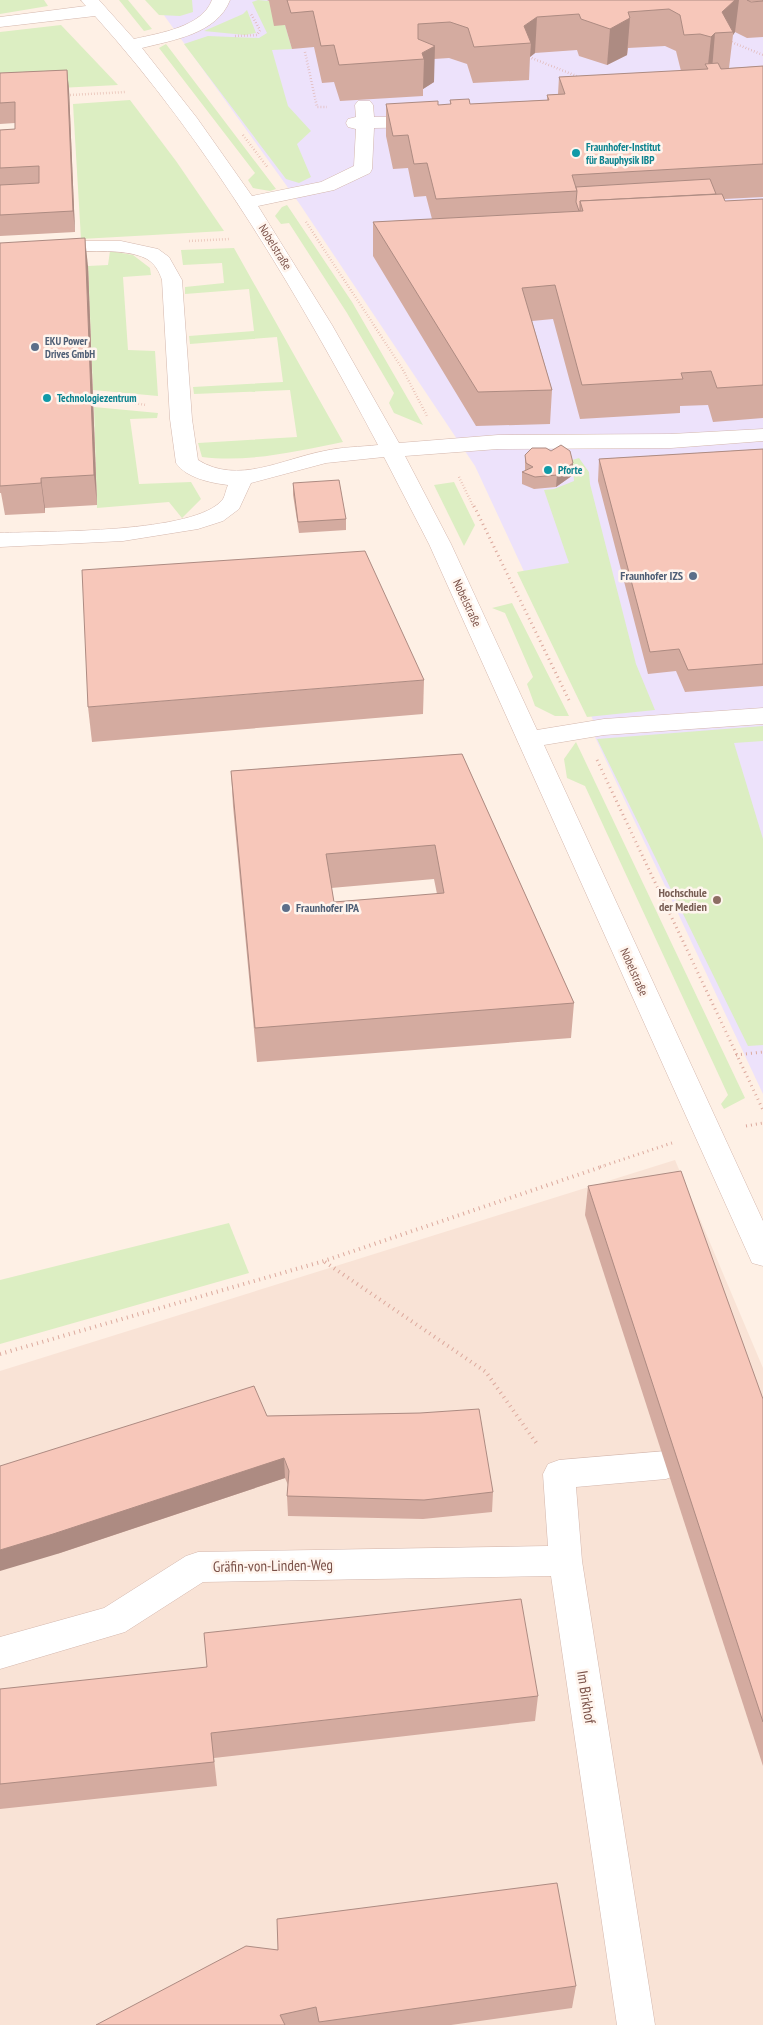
<svg xmlns="http://www.w3.org/2000/svg" width="763" height="2025" font-family="'PT Sans Narrow',sans-serif">
<rect width="100%" height="100%" fill="#fef0e5"/>
<!-- residential -->
<polygon fill="#f9e3d6" points="675,1160 763,1368 763,2025 0,2025 0,1371"/>
<!-- education -->
<polygon fill="#ede2fb" points="153,0 763,0 763,1094 594,735 600,735 475,466 299,203"/>
<!-- green -->
<g fill="#dceec2">
<polygon points="0,0 44,0 48,6 0,14"/>
<polygon points="119,0 128,0 152,29 144,31"/>
<polygon points="145,0 192,0 193,12 180,16 159,15"/>
<polygon points="258,0 269,1 285,25 292,49 272,50 288,106 311,131 297,144 311,177 299,183 286,179 184,44 208,36 259,38 267,33 252,2"/>
<polygon points="247,10 256,33 245,35 204,31 243,14"/>
<polygon points="61,25 118,85 0,91 0,32"/>
<polygon points="166,44 276,189 270,191 253,188 248,180 255,173 159,48"/>
<polygon points="130,100 176,161 224,231 81,239 73,104"/>
<polygon points="287,205 352,302 423,425 394,413 389,403 394,393 347,313 289,223 281,224 275,216 282,207"/>
<path d="M234,248l109,194c-46,9 -94,21 -141,15l-4,-14 99,-6 -7,-47 -96,4 -1,-7 90,-5 -6,-45 -87,7 -1,-8 65,-5 -5,-42 -64,5v-7l39,-4 -2,-20 -39,2 -2,-15z"/>
<polygon points="110,251 133,255 150,268 151,275 123,277 128,350 155,351 158,396 93,390 88,266 108,265"/>
<polygon points="94,407 158,413 157,418 130,419 139,484 191,482 201,499 182,518 169,502 97,508"/>
<polygon points="579,458 589,472 590,484 636,664 655,710 587,717 517,572 569,563 544,490 554,489 574,481 572,460"/>
<polygon points="454,482 475,525 464,546 434,485"/>
<polygon points="512,603 569,716 555,716 535,706 527,684 533,677 505,613 492,608"/>
<polygon points="763,726 763,741 734,743 763,839 763,1045 748,1046 597,739"/>
<polygon points="576,742 745,1098 724,1109 721,1104 728,1095 585,786 567,778 564,759"/>
<polygon points="229,1223 249,1273 0,1344 0,1280"/>
</g>
<g fill="none" stroke-linecap="round" stroke-linejoin="round">
<!-- minor casing -->
<g stroke="#d4b7ad" stroke-width="1">
<g id="minor">
<path d="M81,0h18l35,39c26,-6 68,-12 78,-39h18c-13,34 -57,40 -88,48l55,70 55,78 69,-14 33,-16 2,-37 -8,-2 -2,-4 2,-4 8,-2 -1,-12 3,-4h12l3,4 1,12h57l2,4 -2,4 -7,2 -50,1 -2,41 -2,4 -36,17 -76,16 74,119 67,118 99,-8 173,-1 92,-5v12l-92,7 -173,1 -93,7 46,88 86,186 67,-11 159,-11v16l-159,11 -60,10 219,476v45l-11,-3 -4,-9 -319,-710 -45,-87 -58,6 -75,20 -12,26 -16,12 -25,8 -75,12 -123,6v-14c44,-2 197,1 223,-34 2,-3 3,-10 5,-14 -17,-2 -42,-7 -52,-22l-6,-44 -8,-139c-3,-9 -7,-16 -15,-21 -28,-16 -114,-3 -147,-1v-12l78,-5h43l37,8 11,8 13,23 10,139 6,41c40,25 84,-1 126,-9 17,-4 36,-4 54,-6 -80,-151 -169,-302 -283,-429l-95,11v-10l86,-11z"/>
<polygon points="666,1451 677,1455 682,1465 677,1475 666,1479 576,1487 582,1561 655,2025 617,2025 551,1576 203,1582 125,1632 0,1669 0,1637 104,1608 186,1556 198,1552 548,1546 543,1474 548,1464 559,1460"/>
</g>
</g>
<!-- path-far2 -->
<g stroke="#dca99d" stroke-width="2.5" stroke-dasharray="0.5 2.5" stroke-linecap="butt">
<polyline points="235,36 257,35 260,30 251,14"/>
<polyline points="729,41 763,55"/>
<polyline points="305,52 317,107 327,107"/>
<polyline points="529,57 579,77"/>
<polyline points="70,95 126,92"/>
<polyline points="243,135 268,168"/>
<polyline points="306,222 402,368 427,416"/>
<polyline points="189,241 230,239"/>
<polyline points="103,398 146,405"/>
<polyline points="459,477 474,508"/>
</g>
<!-- path-far1 -->
<g stroke="#dca99d" stroke-width="3" stroke-dasharray="1 4" stroke-linecap="butt">
<polyline points="474,506 569,700"/>
<polyline points="597,760 763,1110"/>
<polyline points="736,1055 763,1052"/>
<polyline points="746,1126 763,1123"/>
<polyline points="600,1167 672,1143"/>
</g>
<!-- path -->
<g stroke="#dca99d" stroke-width="4" stroke-dasharray="1 4.5" stroke-linecap="butt">
<polyline points="325,1262 486,1372 537,1444"/>
<polyline points="0,1354 324,1261 604,1166"/>
</g>
<!-- minor -->
<use href="#minor" fill="#fff" fill-rule="evenodd"/>
</g>
<!-- wall -->
<g fill="#d4aba0" fill-rule="evenodd">
<polygon points="267,0 763,0 763,37 747,38 735,32 733,35 729,68 763,66 763,197 724,199 725,201 763,199 763,418 713,422 708,405 680,406 680,413 580,419 553,319 532,321 552,390 550,424 476,426 373,256 373,222 432,219 426,196 414,197 408,168 393,169 386,136 386,104 438,105 450,105 450,100 470,104 547,100 547,95 558,94 559,77 681,71 676,51 665,46 628,48 627,55 607,65 579,56 577,50 535,53 530,57 529,80 473,83 467,64 449,58 434,59 434,82 423,89 423,96 340,101 334,82 322,83 314,47 292,49 285,25 274,26 269,1"/>
<polygon points="67,70 69,90 75,232 0,236 0,130 15,129 15,123 0,124 0,73"/>
<polygon points="0,243 88,266 97,505 45,508 45,513 5,515 1,493 0,493"/>
<polygon points="763,449 763,686 685,692 676,671 648,674 598,481 599,459"/>
<polygon points="551,451 573,463 573,475 556,487 534,489 522,484 522,472 525,471 525,455"/>
<polygon points="293,483 346,519 346,530 299,533 293,495"/>
<polygon points="424,680 423,714 92,742 88,707"/>
<path d="M462,754l112,249 -3,35 -314,24 -24,-256 -2,-35zM434,879l3,15 -103,8 -3,-14z"/>
<polygon points="588,1186 763,1399 763,1766 585,1215"/>
<polygon points="420,1413 493,1492 492,1512 423,1519 288,1516 287,1496 288,1485 285,1478 57,1554 267,1416"/>
<polygon points="0,1689 538,1696 535,1721 214,1758 217,1786 0,1809"/>
<polygon points="576,1986 572,2008 451,2025 96,2025"/>
</g>
<!-- shaded-wall -->
<g fill="#ad8b82">
<polygon points="735,0 739,0 735,32 733,35 733,32 722,12"/>
<polygon points="537,17 535,53 530,57 531,43 524,26"/>
<polygon points="630,18 627,55 607,65 610,29"/>
<polygon points="715,33 712,70 707,74 711,37"/>
<polygon points="435,46 434,82 423,89 424,59 422,53"/>
<polygon points="67,70 69,90 75,232 73,211"/>
<polygon points="85,238 88,266 97,505 94,475"/>
<polygon points="573,463 573,475 556,487 557,475"/>
<polygon points="41,478 45,508 45,513 41,483"/>
<polygon points="284,1458 285,1478 57,1554 0,1571 0,1550"/>
</g>
<!-- building -->
<g fill="#f7c7ba" stroke="#ad8b82" fill-rule="evenodd">
<polygon points="287,0 735,0 722,12 733,32 715,33 711,37 700,34 684,35 680,15 669,9 628,12 630,18 610,29 581,19 579,14 537,17 524,26 531,43 474,47 468,28 450,22 418,24 418,39 435,46 422,53 424,59 339,65 334,45 321,46 313,11 291,13"/>
<polygon points="747,0 763,0 763,1 751,2"/>
<polygon points="718,63 721,69 763,66 763,164 572,175 577,191 436,199 427,163 414,164 408,135 393,136 386,104 438,101 438,105 451,104 450,100 469,99 470,104 549,100 547,95 565,94 559,77 708,69 705,64"/>
<polygon points="67,70 73,211 0,215 0,185 39,183 39,166 0,168 0,130 15,129 15,102 0,103 0,73"/>
<polygon points="710,179 716,194 580,201 580,211 579,211 576,202 577,191 576,187"/>
<polygon points="722,194 725,201 763,199 763,385 717,388 711,371 681,373 683,379 582,385 555,285 522,288 552,390 478,392 373,222 583,211 580,201"/>
<polygon points="85,238 94,475 41,478 41,483 0,486 0,243"/>
<polygon points="561,445 570,451 573,463 557,475 535,477 522,472 533,467 526,463 525,455 532,448 546,448 551,451"/>
<polygon points="763,449 763,664 688,670 679,649 650,652 599,459"/>
<polygon points="339,480 346,519 298,522 293,483"/>
<polygon points="365,551 424,680 88,707 82,570"/>
<path d="M462,754l112,249 -319,25 -24,-257zM435,845l9,48 -110,9 -8,-48z"/>
<polygon points="681,1171 763,1399 763,1722 588,1186"/>
<polygon points="254,1386 267,1416 420,1413 479,1409 493,1492 424,1500 287,1496 289,1471 284,1458 53,1534 0,1550 0,1466"/>
<polygon points="521,1599 538,1696 211,1733 214,1762 0,1784 0,1689 207,1667 204,1633"/>
<polygon points="557,1883 576,1986 319,2022 316,2007 280,2015 285,2025 96,2025 246,1946 278,1950 277,1919"/>
</g>
<!-- markers -->
<g fill="#0f9aa8" stroke="#fff5ee" stroke-width="2">
<circle cx="576" cy="153" r="5"/>
<circle cx="47" cy="398" r="5"/>
<circle cx="548" cy="470" r="5"/>
</g>
<g fill="#5c6f8a" stroke="#fff5ee" stroke-width="2">
<circle cx="35" cy="347" r="5"/>
<circle cx="693" cy="576" r="5"/>
<circle cx="286" cy="908" r="5"/>
</g>
<circle fill="#8d6e63" stroke="#fff5ee" stroke-width="2" cx="717" cy="900" r="5"/>
<g text-anchor="middle" stroke-width="5" stroke-linejoin="round" paint-order="stroke">
<!-- far-culture labels -->
<g font-size="11" font-weight="bold" fill="#0d838f" stroke="#fff5ee" text-anchor="start">
<text x="586" y="151">Fraunhofer-Institut<tspan x="586" dy="13">für Bauphysik IBP</tspan></text>
<text x="57" y="402">Technologiezentrum</text>
<text x="558" y="474">Pforte</text>
</g>
<!-- far-service labels -->
<g font-size="11" font-weight="bold" fill="#4e5e75" stroke="#fff5ee" text-anchor="start">
<text x="45" y="345">EKU Power<tspan x="45" dy="13">Drives GmbH</tspan></text>
</g>
<!-- street labels -->
<g font-size="12" fill="#7a5047" stroke="#fff5ee">
<text transform="translate(275 247) rotate(58)" y="4">Nobelstraße</text>
<text transform="translate(467 603) rotate(65)" y="4">Nobelstraße</text>
<text transform="translate(634 972) rotate(66)" y="4">Nobelstraße</text>
</g>
<!-- service labels -->
<g font-size="12" font-weight="bold" fill="#4e5e75" stroke="#fff5ee" text-anchor="end">
<text x="683" y="580">Fraunhofer IZS</text>
<text x="296" y="912" text-anchor="start">Fraunhofer IPA</text>
</g>
<!-- education labels -->
<g font-size="12" font-weight="bold" fill="#785e54" stroke="#fff5ee" text-anchor="end">
<text x="707" y="897">Hochschule<tspan x="707" dy="14">der Medien</tspan></text>
</g>
<!-- near-street labels -->
<g font-size="15" fill="#7a5047" stroke="#fff5ee">
<text transform="translate(273 1566) rotate(-1)" y="5">Gräfin-von-Linden-Weg</text>
<text transform="translate(586 1697) rotate(81)" y="5">Im Birkhof</text>
</g>
</g>
</svg>
